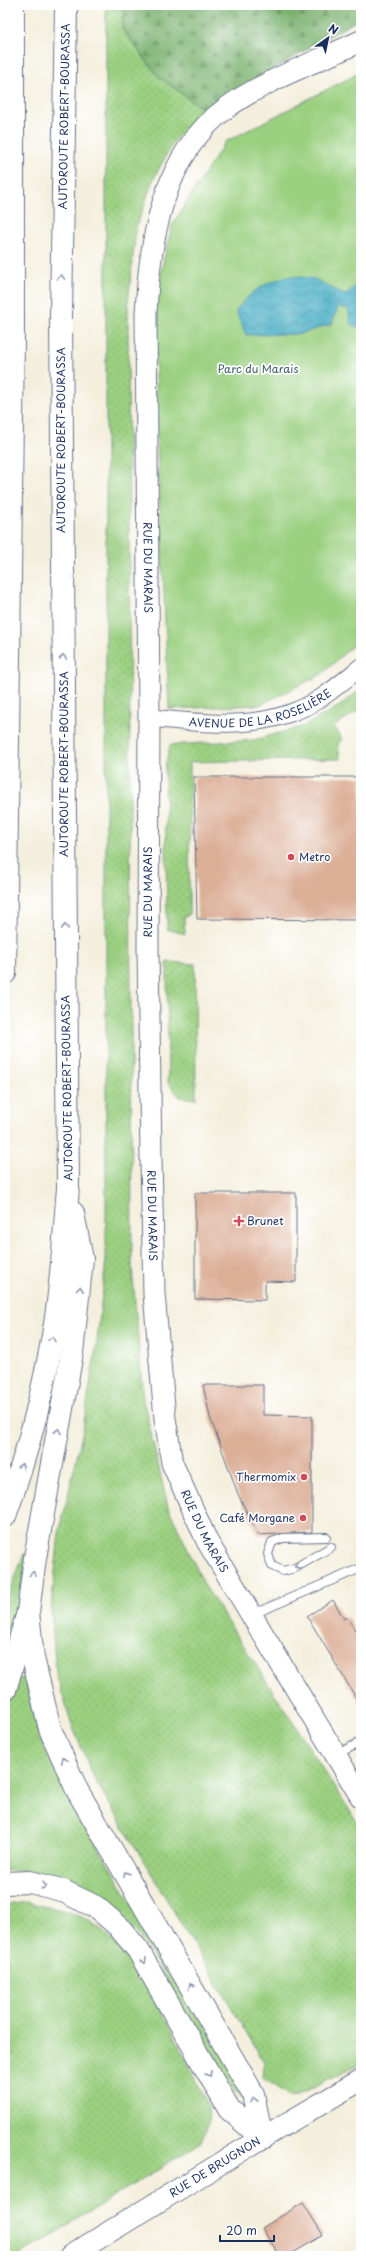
<svg xmlns="http://www.w3.org/2000/svg" width="366" height="2261" font-family="'Playpen Sans',sans-serif">
<defs>
<pattern id="grass-dots" width="8" height="8" patternUnits="userSpaceOnUse"><rect width="8" height="8" fill="#9bd081"/><path d="M2 2h.1M6 6h.1" fill="none" stroke="#85b372" stroke-width="1.8" stroke-linecap="round"/></pattern>
<pattern id="forest-firs" width="22" height="20" patternUnits="userSpaceOnUse"><rect width="22" height="20" fill="#7cb26f"/><path d="M5 1l3.5 6h-7zM16 11l3.5 6h-7z" fill="#65915e"/></pattern>
<pattern id="water-waves" width="16" height="10" patternUnits="userSpaceOnUse"><rect width="16" height="10" fill="#46aec5"/><path d="M0 5q4-4 8 0t8 0" fill="none" stroke="#3a8ea3"/></pattern>
</defs>
<rect width="100%" height="100%" fill="#fff"/>
<filter id="ink" filterUnits="userSpaceOnUse"><feTurbulence type="fractalNoise" baseFrequency=".025" numOctaves="2"/><feDisplacementMap in="SourceGraphic" scale="8" xChannelSelector="R" yChannelSelector="G"/><feConvolveMatrix kernelMatrix="1 2 1 2 8 2 1 2 1" color-interpolation-filters="sRGB"/></filter>
<filter id="wash" filterUnits="userSpaceOnUse"><feTurbulence type="fractalNoise" baseFrequency=".012" numOctaves="4" result="noise"/><feDisplacementMap in="SourceGraphic" scale="16" xChannelSelector="R" yChannelSelector="G"/><feGaussianBlur stdDeviation="0.9" result="paint"/><feColorMatrix in="noise" values="0 0 0 0 0 0 0 0 0 0 0 0 0 0 0 0 0 1.4 0 .05"/><feComposite in="paint" operator="in"/></filter>
<g filter="url(#wash)">
<rect width="100%" height="100%" fill="#f4efdd"/>
<!-- grass -->
<g fill="url(#grass-dots)" stroke="#5b8070">
<polygon points="106,5 123,5 122,29 159,77 204,110 174,141 153,180 136,228 128,303 132,1266 143,1399 168,1507 205,1586 361,1828 361,2063 297,2095 289,2096 263,2078 264,2062 94,1778 73,1728 56,1674 51,1609 59,1533 82,1435 97,1341 106,1259"/>
<polygon points="361,689 361,709 334,726 342,739 338,744 340,759 190,762 189,915 184,917 185,934 167,929 165,767 170,745 254,740 304,726 341,705"/>
<polygon points="167,962 195,964 196,1099 180,1097 168,1083"/>
<polygon points="24,1554 36,1558 5,1685 5,1604"/>
<polygon points="16,1678 25,1679 40,1738 67,1795 243,2090 245,2102 235,2092 139,1936 118,1912 83,1888 29,1870 5,1871 5,1706"/>
<path d="M27,1902c17,5 37,7 53,14 57,26 101,134 128,189 2,16 0,24 -8,38l-182,113h-13v-351z"/>
</g>
<!-- forest -->
<polygon fill="url(#forest-firs)" stroke="#4c7066" points="123,5 361,5 361,18 204,110 159,77 122,29"/>
<!-- park -->
<polygon fill="#9bd081" stroke="#5b8070" points="361,72 361,638 322,674 260,705 169,709 157,440 155,297 172,225 225,142"/>
<!-- water -->
<path fill="url(#water-waves)" stroke="#306e92" d="M293,276l22,3 30,16 13,-11h3v46l-10,-6 -3,-15 -10,-2 -6,17 -32,10 -54,1 -10,-24c13,-20 34,-32 57,-35z"/>
<g id="blocks">
<!-- building -->
<g fill="#dcaf97">
<polygon points="194,777 361,777 361,920 197,919"/>
<polygon points="195,1193 296,1193 296,1282 265,1281 265,1300 195,1299"/>
<polygon points="203,1385 263,1385 263,1415 312,1416 312,1532 258,1535 238,1494 210,1417"/>
<polygon points="333,1600 344,1619 347,1617 361,1640 361,1706 307,1616"/>
<polygon points="303,2203 323,2235 288,2256 280,2256 262,2228"/>
</g>
</g>
</g>
<g filter="url(#ink)">
<use href="#blocks" fill-opacity="0" stroke="#67728a" stroke-width="1"/>
<g fill="none" stroke-linecap="round" stroke-linejoin="round">
<!-- service casing -->
<g stroke="#67728a" stroke-width="10">
<g id="service">
<polyline points="326,1537 283,1538 272,1542 268,1554 272,1566 283,1571 295,1568 331,1547"/>
<polyline points="251,1615 361,1568"/>
<polyline points="337,1754 361,1742"/>
</g>
</g>
<!-- minor casing -->
<g stroke="#67728a" stroke-width="19">
<g id="minor">
<path id="s1" d="M149,718c49,5 103,12 149,-8 23,-9 43,-27 63,-43"/>
</g>
</g>
<!-- tertiary casing -->
<g stroke="#67728a" stroke-width="23">
<g id="tertiary">
<path id="s2" d="M361,41c-44,21 -97,39 -136,68 -62,46 -76,133 -79,205l3,404 -1,232 3,209 3,135 11,124 7,45 35,78 154,256"/>
<path id="s3" d="M70,2256l192,-118 99,-58"/>
</g>
</g>
<!-- motorway casing -->
<g stroke="#67728a" stroke-width="24">
<g id="motorway">
<polyline points="5,973 13,337 13,5"/>
<path id="s4" d="M5,1516c22,-61 39,-127 50,-192 7,-44 9,-91 13,-136l-7,-872 5,-311"/>
<polyline points="28,1612 33,1658 50,1729 77,1790 253,2094 262,2138"/>
<polyline points="5,1690 28,1612 35,1558 72,1353 82,1259 73,1213"/>
<polyline points="5,1883 30,1882 61,1890 96,1907 118,1926 138,1950 229,2109 262,2138"/>
</g>
</g>
<!-- service -->
<use href="#service" stroke="#fff" stroke-width="8"/>
<!-- minor -->
<use href="#minor" stroke="#fff" stroke-width="17"/>
<!-- tertiary -->
<use href="#tertiary" stroke="#fff" stroke-width="21"/>
<!-- motorway -->
<use href="#motorway" stroke="#fff" stroke-width="22"/>
</g>
<!-- one-way arrows -->
<defs><path id="oneway-chevron" d="M-2-3.5L2.5 0L-2 3.5" fill="none" stroke-width="1.6" stroke-linecap="round" stroke-linejoin="round"/></defs>
<g stroke="#8d97ae">
<use href="#oneway-chevron" transform="translate(61 277) rotate(-89)"/>
<use href="#oneway-chevron" transform="translate(63 657) rotate(-90)"/>
<use href="#oneway-chevron" transform="translate(65 927) rotate(-91)"/>
<use href="#oneway-chevron" transform="translate(80 1289) rotate(-85)"/>
<use href="#oneway-chevron" transform="translate(52 1339) rotate(-78)"/>
<use href="#oneway-chevron" transform="translate(58 1431) rotate(-80)"/>
<use href="#oneway-chevron" transform="translate(21 1466) rotate(-75)"/>
<use href="#oneway-chevron" transform="translate(297 1566) rotate(154)"/>
<use href="#oneway-chevron" transform="translate(33 1574) rotate(-83)"/>
<use href="#oneway-chevron" transform="translate(64 1760) rotate(-114)"/>
<use href="#oneway-chevron" transform="translate(126 1874) rotate(-120)"/>
<use href="#oneway-chevron" transform="translate(44 1886) rotate(14)"/>
<use href="#oneway-chevron" transform="translate(144 1961) rotate(60)"/>
<use href="#oneway-chevron" transform="translate(191 1986) rotate(-120)"/>
<use href="#oneway-chevron" transform="translate(209 2074) rotate(60)"/>
<use href="#oneway-chevron" transform="translate(254 2100) rotate(-103)"/>
</g>
</g>
<!-- markers -->
<g fill="#d1495b" stroke="#fff" stroke-width="1.5">
<circle cx="291" cy="857" r="4"/>
<path d="M237 1215h4v4h4v4h-4v4h-4v-4h-4v-4h4z"/>
<circle cx="304" cy="1477" r="4"/>
<circle cx="303" cy="1518" r="4"/>
</g>
<g text-anchor="middle" stroke-width="3.5" stroke-linejoin="round" paint-order="stroke">
<!-- street labels -->
<g font-size="11" fill="#1b2f5e" stroke="#fff">
<text dy="4" stroke="none"><textPath href="#s4" startOffset="1407">AUTOROUTE ROBERT-BOURASSA</textPath></text>
<text transform="translate(61 440) rotate(-90)" y="4">AUTOROUTE ROBERT-BOURASSA</text>
<text dy="4" stroke="none"><textPath href="#s2" startOffset="633">RUE DU MARAIS</textPath></text>
<text dy="4" stroke="none"><textPath href="#s1" startOffset="114">AVENUE DE LA ROSELIÈRE</textPath></text>
<text transform="translate(64 764) rotate(-90)" y="4">AUTOROUTE ROBERT-BOURASSA</text>
<text transform="translate(148 892) rotate(-90)" y="4">RUE DU MARAIS</text>
<text transform="translate(67 1088) rotate(-91)" y="4">AUTOROUTE ROBERT-BOURASSA</text>
<text dy="4" stroke="none"><textPath href="#s2" startOffset="1281">RUE DU MARAIS</textPath></text>
<text dy="4" stroke="none"><textPath href="#s2" startOffset="1605">RUE DU MARAIS</textPath></text>
<text dy="4" stroke="none"><textPath href="#s3" startOffset="170">RUE DE BRUGNON</textPath></text>
</g>
<!-- park labels -->
<g font-size="11" fill="#415f68" stroke="#fff">
<text x="258" y="373">Parc du Marais</text>
</g>
<!-- poi labels -->
<g font-size="11" fill="#1b2f5e" stroke="#fff" text-anchor="start">
<text x="299" y="861">Metro</text>
<text x="247" y="1225">Brunet</text>
<text x="296" y="1481" text-anchor="end">Thermomix</text>
<text x="295" y="1522" text-anchor="end">Café Morgane</text>
</g>
</g>
<!-- margin -->
<rect width="366" height="2261" fill="none" stroke="#fff" stroke-width="20"/>
<!-- north arrow -->
<g transform="translate(328 38) rotate(33)" stroke="#ffffff" stroke-width="3" paint-order="stroke">
<path d="M0-3L7 15L0 10L-7 15Z" fill="#1b2f5e"/>
<text y="-6" font-size="11" font-weight="bold" text-anchor="middle" fill="#1b2f5e">N</text>
</g>
<!-- scale -->
<path d="M220 2235v6h54v-6" fill="none" stroke="#1b2f5e" stroke-width="2"/>
<text x="226" y="2235" font-size="12" fill="#1b2f5e" stroke="#ffffff" stroke-width="3" paint-order="stroke">20 m</text>
</svg>
